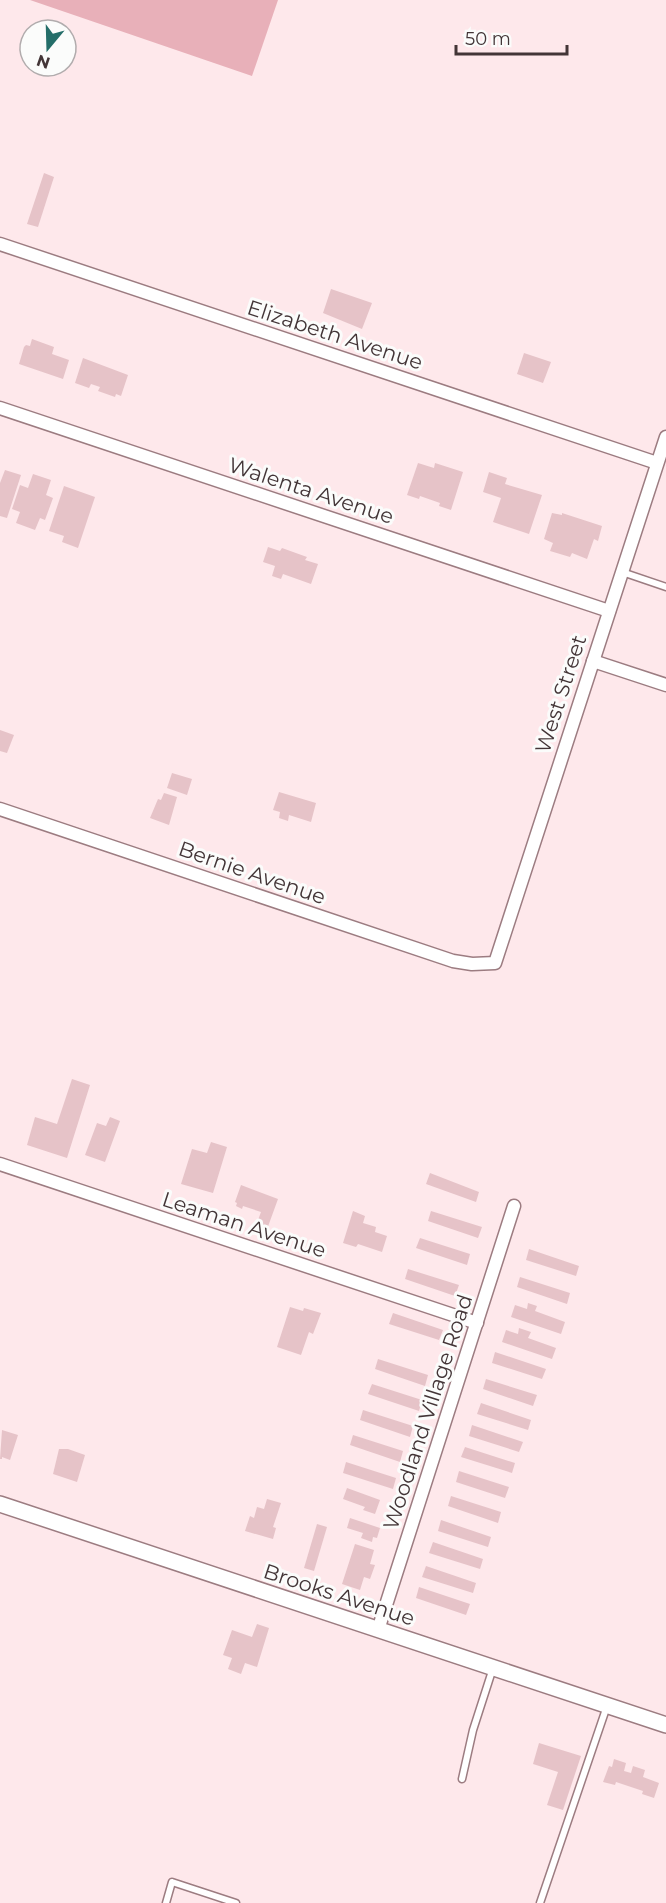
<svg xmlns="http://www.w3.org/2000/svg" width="666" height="1903" font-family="Montserrat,sans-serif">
<rect width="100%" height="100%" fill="#fee8eb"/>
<!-- green -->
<polygon fill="#e8b0b9" points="30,0 278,0 252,76"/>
<!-- building -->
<g fill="#e6c3c8">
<polygon points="44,173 54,177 38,227 27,224"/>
<polygon points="331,289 372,303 362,329 323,313"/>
<polygon points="32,339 54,347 52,354 69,360 63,379 19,364 24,347 26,345 30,346"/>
<polygon points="524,353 551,362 543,383 517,374"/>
<polygon points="83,358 128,375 121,396 116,394 115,397 98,391 100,387 91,384 89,388 75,383"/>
<polygon points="418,463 434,468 435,463 463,472 451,510 439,506 440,503 420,496 419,499 407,495"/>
<polygon points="5,470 21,475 7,518 0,516 0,483"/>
<polygon points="489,472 507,478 505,484 542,495 529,534 493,522 501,498 483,492"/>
<polygon points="33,474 51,480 46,495 53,498 45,520 40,518 35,530 16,523 20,512 12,509 20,485 28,488"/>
<polygon points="64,486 95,497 78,548 62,542 64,536 49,531"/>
<polygon points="552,513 562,515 562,513 602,526 598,541 594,539 587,559 572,553 570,557 550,551 553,543 544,539"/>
<polygon points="268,547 280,551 282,548 307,557 305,560 318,564 311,584 283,574 281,579 272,576 275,566 263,562"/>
<polygon points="0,730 14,735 7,753 0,751"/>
<polygon points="172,773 192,779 187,795 167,788"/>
<polygon points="279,792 316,803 311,822 289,815 288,821 279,818 280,812 273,810"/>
<polygon points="164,793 177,797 169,825 150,818 158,799 161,800"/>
<polygon points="72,1079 90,1085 67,1158 27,1145 35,1117 57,1124"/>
<polygon points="110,1117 120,1121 105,1162 85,1155 97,1123 106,1126"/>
<polygon points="211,1142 227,1147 213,1193 181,1184 192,1149 207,1153"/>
<polygon points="430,1173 479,1192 476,1202 426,1184"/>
<polygon points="241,1185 278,1199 266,1232 255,1228 261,1212 243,1206 242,1209 236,1206 237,1203 235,1202"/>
<polygon points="353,1211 365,1216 363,1223 376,1227 375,1232 387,1236 382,1252 358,1244 356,1247 343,1243"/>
<polygon points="431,1211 482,1227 478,1238 428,1221"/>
<polygon points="420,1238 470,1254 467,1265 416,1248"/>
<polygon points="529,1249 579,1266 576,1276 526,1260"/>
<polygon points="408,1269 459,1285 455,1296 405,1279"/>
<polygon points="520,1277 570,1293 567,1304 517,1287"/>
<polygon points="528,1303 537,1306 535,1311 565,1322 561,1334 511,1317 515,1305 527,1309"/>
<polygon points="290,1307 303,1311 304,1308 321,1313 313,1334 309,1332 301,1355 277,1347"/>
<polygon points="393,1313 443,1330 439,1340 389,1324"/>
<polygon points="519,1328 531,1332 528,1338 556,1348 552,1359 502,1342 506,1330 518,1334"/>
<polygon points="495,1352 546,1369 542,1379 492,1363"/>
<polygon points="378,1359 428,1375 425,1386 375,1369"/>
<polygon points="486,1379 537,1395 533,1406 483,1389"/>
<polygon points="372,1384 422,1400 419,1411 368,1394"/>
<polygon points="481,1403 531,1420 528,1430 477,1414"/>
<polygon points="363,1410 413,1426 410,1437 360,1420"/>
<polygon points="472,1425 523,1442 519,1452 469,1436"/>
<polygon points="2,1430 18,1435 10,1460 2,1457 2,1459 0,1459"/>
<polygon points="353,1435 403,1451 400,1462 350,1445"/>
<polygon points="465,1447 515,1463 512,1473 461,1457"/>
<polygon points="59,1449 68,1449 85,1455 77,1482 53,1474"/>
<polygon points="346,1462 396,1478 393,1489 343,1473"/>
<polygon points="459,1471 509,1487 505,1498 456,1482"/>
<polygon points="347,1488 380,1500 375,1514 363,1510 365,1507 343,1499"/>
<polygon points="451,1496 501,1512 498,1523 448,1506"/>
<polygon points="267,1499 281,1503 273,1527 276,1528 273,1539 245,1531 250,1516 254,1518 257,1507 264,1509"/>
<polygon points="350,1518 380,1528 377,1538 373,1537 372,1542 361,1538 363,1533 347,1528"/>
<polygon points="441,1520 491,1537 488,1547 438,1531"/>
<polygon points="317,1524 327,1527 314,1571 304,1568"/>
<polygon points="433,1542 483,1559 480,1569 429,1553"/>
<polygon points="355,1544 374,1550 370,1564 375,1565 370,1579 364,1577 360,1590 342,1584"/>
<polygon points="426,1566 476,1583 473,1593 422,1577"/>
<polygon points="419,1587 470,1604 466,1615 416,1598"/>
<polygon points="257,1624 269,1628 257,1667 245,1663 241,1674 228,1669 232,1658 223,1655 232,1630 252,1637"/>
<polygon points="539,1743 581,1756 563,1810 547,1805 558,1772 533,1764"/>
<polygon points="614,1759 626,1763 624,1771 631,1773 633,1766 645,1770 643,1777 659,1783 654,1798 642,1794 643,1791 616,1782 615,1785 603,1782 609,1766 612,1767"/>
</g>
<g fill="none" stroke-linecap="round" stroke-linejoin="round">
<!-- service casing -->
<g stroke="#9c7c81" stroke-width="9">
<g id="service">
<polyline points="622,572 666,587"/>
<polyline points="462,1779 473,1730 493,1668"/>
<polyline points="166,1903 172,1882 236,1903"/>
<polyline points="540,1903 607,1706"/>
</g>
</g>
<!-- minor casing -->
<g stroke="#9c7c81" stroke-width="15">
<g id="minor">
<polyline points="0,244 657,463"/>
<polyline points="0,408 609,611"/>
<polyline points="593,661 666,685"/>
<polyline points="0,809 453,961 472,964 495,963 666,437"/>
<polyline points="0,1164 477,1323"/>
<polyline points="378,1630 514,1206"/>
</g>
</g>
<!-- tertiary casing -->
<g stroke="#9c7c81" stroke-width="18">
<polyline id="tertiary" points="0,1504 666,1725"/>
</g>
<!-- service -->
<use href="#service" stroke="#fff" stroke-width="6"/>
<!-- minor -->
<use href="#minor" stroke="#fff" stroke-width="12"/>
<!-- tertiary -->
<use href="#tertiary" stroke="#fff" stroke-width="15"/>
</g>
<g text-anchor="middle" stroke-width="6" stroke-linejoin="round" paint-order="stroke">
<!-- street labels -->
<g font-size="21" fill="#433537" stroke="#fbfcfb">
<text transform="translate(335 335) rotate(18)" y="7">Elizabeth Avenue</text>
<text transform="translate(311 491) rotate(18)" y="7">Walenta Avenue</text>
<text transform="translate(561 694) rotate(-72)" y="7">West Street</text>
<text transform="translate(252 873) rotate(19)" y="7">Bernie Avenue</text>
<text transform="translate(244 1225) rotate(18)" y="7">Leaman Avenue</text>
<text transform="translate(428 1412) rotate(-72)" y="7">Woodland Village Road</text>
<text transform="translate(339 1595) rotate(18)" y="7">Brooks Avenue</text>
</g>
</g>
<!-- north arrow -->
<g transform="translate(48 48) rotate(199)"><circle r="28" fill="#fbfcfb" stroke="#b1acad" stroke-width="1.5"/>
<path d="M0-4.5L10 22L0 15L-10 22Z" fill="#246e69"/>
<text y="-9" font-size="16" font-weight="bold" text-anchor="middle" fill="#433537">N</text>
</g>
<!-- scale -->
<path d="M456 45v9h111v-9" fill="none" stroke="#433537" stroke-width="3"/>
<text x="465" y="45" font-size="18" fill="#433537" stroke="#fbfcfb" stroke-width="4.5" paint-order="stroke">50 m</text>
</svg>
